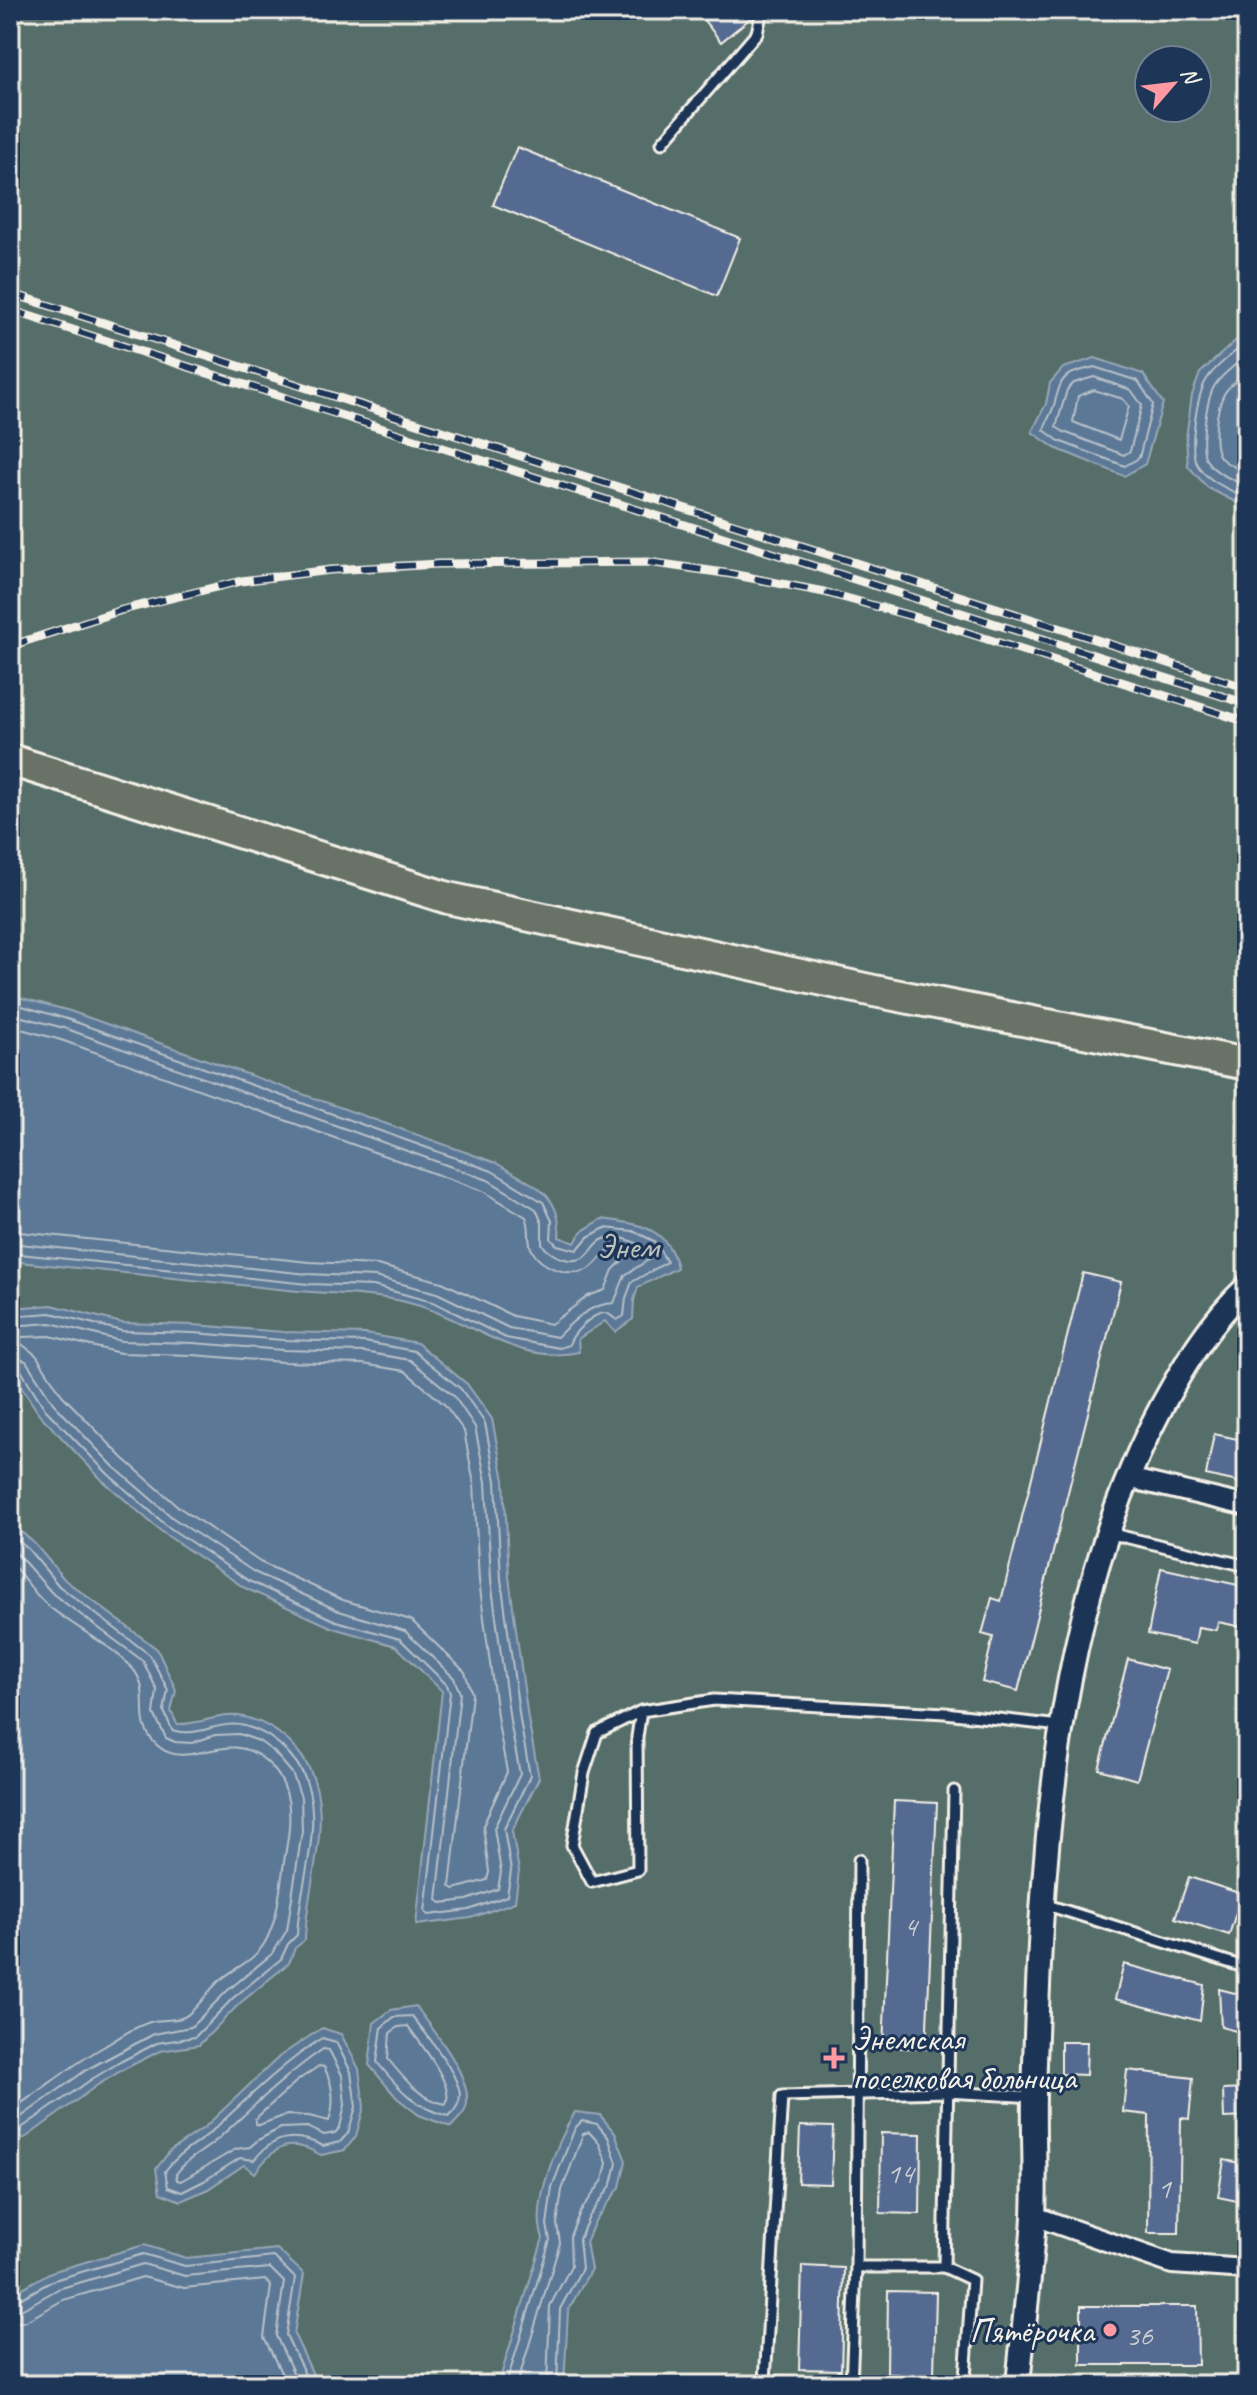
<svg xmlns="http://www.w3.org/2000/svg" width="1257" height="2395" font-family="Caveat,sans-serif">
<rect width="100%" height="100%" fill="#2e4568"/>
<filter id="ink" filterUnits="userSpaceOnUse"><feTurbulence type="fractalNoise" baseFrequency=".0125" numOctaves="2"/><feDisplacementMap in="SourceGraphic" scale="16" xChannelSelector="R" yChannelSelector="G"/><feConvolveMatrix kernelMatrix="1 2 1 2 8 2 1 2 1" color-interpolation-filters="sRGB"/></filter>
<g filter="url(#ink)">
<!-- green -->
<path fill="#576e6a" stroke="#a6b0a9" stroke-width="2" fill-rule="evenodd" d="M10,10h1237v2375h-1237zM1149,60h48v48h-48z"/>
<!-- water -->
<g fill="#5b7897" stroke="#98a8b7" stroke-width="2">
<polygon points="1247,307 1247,508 1208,488 1188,466 1186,438 1192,395 1200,373 1244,333"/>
<polygon points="1095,358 1143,374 1163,403 1145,464 1124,476 1055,448 1032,432 1046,404 1050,383 1063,368"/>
<path d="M22,998l48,13 426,152c34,21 67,29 63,74l16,6 6,-11 21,-13c36,5 66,7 75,49l-39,19 -4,13 -1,19 -18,13 -10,-11 -27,18 1,13c-57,12 -98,-23 -148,-42 -46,-18 -95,-15 -143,-20 -93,-9 -185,-20 -278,-29v-261z"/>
<polygon points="52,1305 122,1323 194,1325 284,1332 366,1334 417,1343 467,1384 492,1419 504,1480 509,1577 528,1719 539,1778 512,1831 519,1871 515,1902 471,1918 416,1925 442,1691 396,1646 333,1628 245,1588 162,1532 102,1480 39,1414 10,1369 10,1308"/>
<path d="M10,1522l25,22 30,36 92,69 19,41 -5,21 6,13c23,1 44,-12 67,-7 21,5 38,16 52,32 47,53 10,128 9,191l-10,8 -6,15 -50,41 -40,41 -39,6 -36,18 -28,17 -68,50 -18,10z"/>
<path d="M416,2006c16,23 64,79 48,106 -3,5 -9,10 -13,15l-32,-12 -22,-17 -28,-33 5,-42 17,-13z"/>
<path d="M322,2028l19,6 18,35 5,38 -8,29 -11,14 -24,5c-31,-18 -47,-9 -66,18l-11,-8 -36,24 -27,12 -21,-8 -4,-24 14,-18 35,-24 75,-71z"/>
<path d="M575,2112l25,3 15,18 11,28 -6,26 -25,34 -9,21 5,27 -23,42 -4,74h-66l45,-147c-13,-33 15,-97 32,-126z"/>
<polygon points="144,2245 186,2258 277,2249 304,2274 294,2334 318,2385 10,2385 10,2295 51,2272"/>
</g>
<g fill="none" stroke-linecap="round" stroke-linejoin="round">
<!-- shore -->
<g stroke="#b7c1c8" stroke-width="2">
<path d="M1247,341c-12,12 -31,24 -40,38 -10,15 -19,70 -10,85 10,18 33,25 50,35"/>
<path d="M1247,355c-10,9 -25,19 -32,30 -8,12 -16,61 -9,74 8,15 27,20 41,28"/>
<path d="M1094,367l44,14 15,23 -14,54 -14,8 -66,-25 -15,-11c2,-9 8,-17 10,-25 9,-32 8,-29 40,-38z"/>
<path d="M1247,372c-7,6 -18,13 -23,22 -7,13 -13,50 -4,63 6,8 18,11 27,16"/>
<polygon points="1094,377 1131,390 1142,405 1130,451 1124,455 1064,432 1056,427 1067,390 1074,383"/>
<polygon points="1094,390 1123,399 1129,406 1119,440 1073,422 1078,396"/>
<path d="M10,1008l12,-2 45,13 425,152 51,31 9,19 -1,18 6,6 20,5 11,-13 17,-9 28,3 21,10 13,21 -35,20 -6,16 -2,18 -7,4c-4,-2 -8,-7 -12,-7 -13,0 -34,22 -36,32l-10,3 -53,-10 -73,-36 -60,-16 -65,-2 -298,-31"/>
<path d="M10,1018l12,-1 42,11 424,152 48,29 6,14v21c8,12 31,22 44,12 7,-5 9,-14 18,-17 14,-6 42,5 49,18l-28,18 -11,28c-25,1 -41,18 -57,34l-48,-9 -72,-35 -62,-16 -67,-3 -298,-31"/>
<path d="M10,1030l11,-1 40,11 422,151 43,26c5,10 1,20 5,31 8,20 41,31 59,20 8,-5 11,-13 18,-17l17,1 2,4 -14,14 -8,20 -17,6 -37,28 -38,-8 -71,-34 -65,-17 -68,-3 -299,-31"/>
<polyline points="10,1316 51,1313 122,1331 194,1333 283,1340 365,1342 414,1351 461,1389 485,1423 496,1481 501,1579 520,1720 530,1776 504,1829 511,1871 507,1896 469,1910 429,1915 425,1912 450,1693 447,1685 400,1639 336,1621 249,1581 167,1526 108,1474 45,1409 20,1369 10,1366"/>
<polyline points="10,1326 51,1323 121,1341 193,1343 283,1350 364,1352 410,1360 454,1396 475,1427 486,1482 491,1580 510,1721 520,1774 494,1828 501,1872 498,1889 467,1900 441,1903 437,1900 460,1693 454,1678 405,1631 339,1611 254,1572 173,1518 114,1467 53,1403 26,1361 10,1356"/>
<polygon points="50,1336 120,1353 193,1355 282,1362 363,1364 405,1371 445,1405 464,1431 474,1484 479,1581 498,1723 507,1772 483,1826 489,1872 487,1880 454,1889 450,1886 472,1694 465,1672 411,1620 343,1600 260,1562 180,1508 123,1458 62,1395 36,1355 19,1342 22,1337"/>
<path d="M10,1533l19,17 30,36 91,69 18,35 -4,21 8,19c24,9 48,-11 73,-4 19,5 33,15 46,30 43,48 8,122 6,179l-9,9 -7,15 -48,39 -38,39 -38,6 -37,19 -28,17 -82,57"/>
<polyline points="10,1546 53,1594 143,1661 157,1690 154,1714 166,1738 175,1742 192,1743 215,1735 239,1734 259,1741 274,1752 292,1773 301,1797 302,1831 287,1930 273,1953 227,1991 191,2027 154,2034 116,2054 86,2070 10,2125"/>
<path d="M10,1562c13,13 22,30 36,42 25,22 67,41 87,65 21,25 -3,53 25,77 31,27 69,-20 108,15 27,24 26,56 20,89 -6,31 -6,67 -22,94 -10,17 -32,25 -46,38 -11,10 -22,29 -34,35 -9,4 -21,2 -30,4 -17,4 -34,16 -49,25 -34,19 -63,44 -95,65"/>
<path d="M412,2016c13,16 46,58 48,78 0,10 -4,16 -11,22 -32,-6 -52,-29 -72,-54l5,-35 12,-10z"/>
<path d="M408,2026c12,17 47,59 38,78 -25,-4 -42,-25 -58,-45l2,-26 8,-6z"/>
<path d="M322,2038l14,4 15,30 5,35 -8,26 -8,9 -17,4c-28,-14 -49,-11 -69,14l-14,-2 -36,23 -22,11 -14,-5 -3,-16c13,-18 31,-26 47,-40 36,-33 69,-66 110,-93z"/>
<path d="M323,2049l6,1 13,25 3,30 -5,22 -5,6 -11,2 -17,-8 -26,1 -23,12 -8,7 -14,2 -55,32 -4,-1 -1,-6c11,-16 29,-23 43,-36 34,-31 65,-62 104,-89z"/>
<path d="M319,2066l5,1c9,17 11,36 5,54l-20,-5 -23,-1 -27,10 -4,-1v-5l43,-39z"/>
<polyline points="10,2302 16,2301 54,2280 143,2254 185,2266 274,2257 295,2278 286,2335 310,2385"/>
<polyline points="10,2312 21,2310 58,2289 143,2264 185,2276 270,2268 284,2282 276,2336 299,2385"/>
<polyline points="10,2324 26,2321 63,2300 143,2277 184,2288 265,2280 271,2286 264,2337 287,2385"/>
<polyline points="506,2385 550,2240 547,2225 552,2187 575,2128 582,2121 597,2124 608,2137 617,2163 612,2184 589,2217 579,2239 582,2268 560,2309 557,2385"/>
<polyline points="517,2385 560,2243 557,2224 562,2190 583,2134 589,2132 599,2143 607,2163 603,2180 580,2212 570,2236 571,2266 550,2306 547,2385"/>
</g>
</g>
<!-- building -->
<g fill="#546a91" stroke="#f4f1e8" stroke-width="2">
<polygon points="696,10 754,10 753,16 721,42"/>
<polygon points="517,147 740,238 717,296 493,205"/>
<polygon points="1083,1273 1121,1282 1018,1691 982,1682 993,1637 982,1634 992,1598 1001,1601"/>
<polygon points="1214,1434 1247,1441 1247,1484 1206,1475"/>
<polygon points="1161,1568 1247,1587 1247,1628 1218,1622 1216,1630 1198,1627 1195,1644 1148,1634"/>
<polygon points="1128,1659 1167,1670 1137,1780 1099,1769"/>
<polygon points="894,1801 937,1803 926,2049 883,2047"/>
<polygon points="1189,1877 1242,1894 1229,1935 1175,1918"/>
<polygon points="1124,1964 1204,1985 1200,2021 1115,1999"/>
<polygon points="1219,1989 1247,1996 1247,2034 1221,2027"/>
<polygon points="1061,2042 1087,2042 1086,2075 1061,2074"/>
<polygon points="1127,2070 1193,2078 1189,2119 1181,2118 1179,2233 1148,2233 1149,2115 1123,2112"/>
<polygon points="1247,2089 1247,2117 1224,2118 1223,2090"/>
<polygon points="800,2126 833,2127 831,2184 798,2183"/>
<polygon points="881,2133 921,2134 920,2214 880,2213"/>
<polygon points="1224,2160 1247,2164 1247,2203 1218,2197"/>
<polygon points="802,2266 844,2268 841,2370 799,2369"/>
<polygon points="888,2291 936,2292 934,2375 924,2375 924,2381 896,2381 897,2374 887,2374"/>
<polygon points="1081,2306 1197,2306 1198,2365 1081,2365"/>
</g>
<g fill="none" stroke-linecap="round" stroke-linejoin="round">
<!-- service casing -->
<g stroke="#f4f1e8" stroke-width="15">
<g id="service">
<polyline points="662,143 757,33 762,10"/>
<polyline points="1108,1533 1247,1566"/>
<polyline points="641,1711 597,1733 584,1773 572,1845 592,1882 638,1870 637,1737 641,1711 714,1700 945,1713 1060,1726"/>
<polyline points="1044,1904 1247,1968"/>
<polyline points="856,2267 944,2267 954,1791"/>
<polyline points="944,2267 972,2280 965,2378"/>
<polyline points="834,2385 765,2381 782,2096 946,2092 1034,2097"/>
<polyline points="851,2385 856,2267 859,1860"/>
</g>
</g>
<!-- minor casing -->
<g stroke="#f4f1e8" stroke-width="24">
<g id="minor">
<polyline points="1128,1478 1247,1506"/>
<polyline points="1034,2216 1172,2264 1247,2269"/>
</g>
</g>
<!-- tertiary casing -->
<g stroke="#f4f1e8" stroke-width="28">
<path id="tertiary" d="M1018,2385c5,-56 13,-113 16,-169 2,-40 -1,-81 0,-121 7,-229 18,-486 129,-691 23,-42 48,-84 84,-117"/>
</g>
<!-- trunk casing -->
<g stroke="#f4f1e8" stroke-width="36">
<polyline id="trunk" points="10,760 448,898 874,991 1247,1064"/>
</g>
<!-- service -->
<use href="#service" stroke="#1d3557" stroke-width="9"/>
<!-- minor -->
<use href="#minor" stroke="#1d3557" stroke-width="18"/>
<!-- tertiary -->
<use href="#tertiary" stroke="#1d3557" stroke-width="22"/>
<!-- trunk -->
<use href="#trunk" stroke="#687266" stroke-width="30"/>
<!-- rail casing -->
<g stroke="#f4f1e8" stroke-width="9">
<g id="rail">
<polyline points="10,293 1247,688"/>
<polyline points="10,310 1247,704"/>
<polyline points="10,646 122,610 241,581 330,570 439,564 648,562 731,574 824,592 940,624 1247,722"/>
</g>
</g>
<!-- rail -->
<use href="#rail" stroke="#1d3557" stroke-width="6" stroke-dasharray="18" stroke-linecap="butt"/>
</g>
</g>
<!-- markers -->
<g fill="#ff9aa2" stroke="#1d3557" stroke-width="3">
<path d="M830 2046h8v8h8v8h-8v8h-8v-8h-8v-8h8z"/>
<circle cx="1110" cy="2330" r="8"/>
</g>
<g text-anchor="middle" stroke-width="6" stroke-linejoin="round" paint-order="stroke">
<!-- number labels -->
<g font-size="30" fill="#cccfd2">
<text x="910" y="1936">4</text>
<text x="900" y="2183">14</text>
<text x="1164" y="2198">1</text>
<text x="1139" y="2345">36</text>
</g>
<!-- park labels -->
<g font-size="34" fill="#bdc3bc" stroke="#1d3557">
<text x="628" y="1258">Энем</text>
</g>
<!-- poi labels -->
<g font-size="34" fill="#f4f1e8" stroke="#1d3557" text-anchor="start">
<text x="852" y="2050">Энемская<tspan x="852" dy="39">поселковая больница</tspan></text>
<text x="1094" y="2342" text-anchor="end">Пятёрочка</text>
</g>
</g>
<!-- margin -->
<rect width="1257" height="2395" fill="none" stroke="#1d3557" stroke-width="40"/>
<rect x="20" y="20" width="1217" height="2355" fill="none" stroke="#f4f1e8" stroke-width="3" filter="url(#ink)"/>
<!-- north arrow -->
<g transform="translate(1173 84) rotate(62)"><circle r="38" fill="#1d3557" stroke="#738091" stroke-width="2"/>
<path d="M0-6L14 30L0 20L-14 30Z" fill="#ff9aa2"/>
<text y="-12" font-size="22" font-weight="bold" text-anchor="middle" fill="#f4f1e8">N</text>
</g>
</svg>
